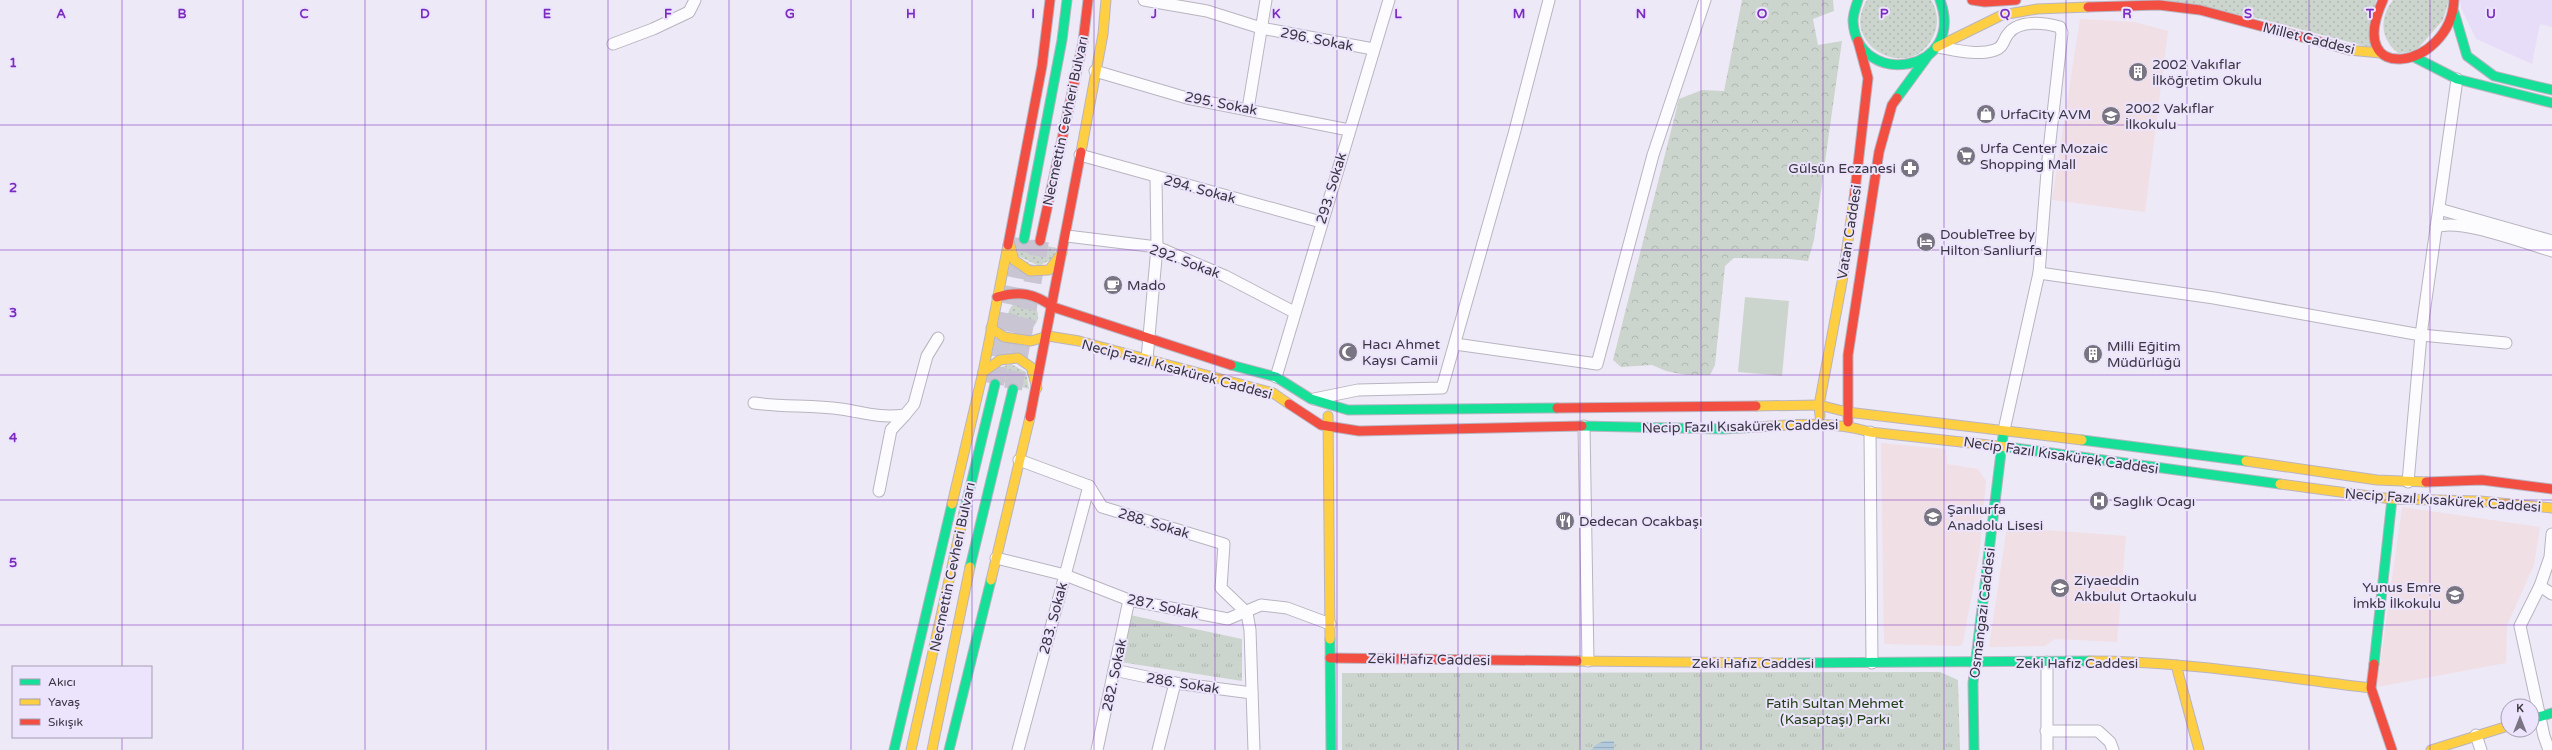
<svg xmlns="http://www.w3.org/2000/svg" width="2552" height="750" font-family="'Varela Round',sans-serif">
<defs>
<pattern id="grass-dots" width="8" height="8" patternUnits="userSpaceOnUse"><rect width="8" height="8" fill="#ccd5cd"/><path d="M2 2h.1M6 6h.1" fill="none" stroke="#b0b7b1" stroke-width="1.8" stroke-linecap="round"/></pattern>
<pattern id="forest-crowns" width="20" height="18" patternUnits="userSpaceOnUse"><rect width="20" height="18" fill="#ccd5cd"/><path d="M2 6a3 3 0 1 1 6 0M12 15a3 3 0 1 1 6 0" fill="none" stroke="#b0b7b1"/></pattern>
<pattern id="park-tufts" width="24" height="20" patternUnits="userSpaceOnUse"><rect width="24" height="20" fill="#ccd5cd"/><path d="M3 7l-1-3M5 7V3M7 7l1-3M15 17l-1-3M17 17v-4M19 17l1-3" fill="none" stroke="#b0b7b1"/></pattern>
<pattern id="water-rules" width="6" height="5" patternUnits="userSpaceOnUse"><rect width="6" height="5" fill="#b1c9da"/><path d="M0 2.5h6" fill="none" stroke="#99adbc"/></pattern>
</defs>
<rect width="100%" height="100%" fill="#eee9f7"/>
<!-- built -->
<polygon fill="#e7ddf9" points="2460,0 2552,0 2552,27 2540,24 2532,64 2476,39 2461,8"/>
<!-- education -->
<g fill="#f0dfe5">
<polygon points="2080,19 2135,22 2168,31 2145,212 2052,200"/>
<polygon points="1881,443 1946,449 1947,464 1978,469 1986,481 1979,556 1965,631 1963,643 1960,646 1884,644"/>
<polygon points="2402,507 2540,527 2534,565 2507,625 2506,663 2377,687"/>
<polygon points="2007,527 2126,536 2117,642 2055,639 2045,646 1989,647"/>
</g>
<!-- grass -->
<g fill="url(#grass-dots)">
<path d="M1867,0h64c6,9 8,22 4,32 -20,55 -98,14 -68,-32z"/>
<polygon points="2165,0 2376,0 2372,48 2261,19"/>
<path d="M2393,0h56l-6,20 -28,32 -17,1c-18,-14 -19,-35 -5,-53z"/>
<polygon points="1016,240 1057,248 1052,259 1039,266 1018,256"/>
<circle cx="1023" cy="316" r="15"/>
<polygon points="1011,364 1026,372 1029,389 988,379 995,369"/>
</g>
<!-- forest -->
<polygon fill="url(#forest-crowns)" points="1742,0 1833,0 1834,11 1813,19 1818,45 1842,41 1814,240 1808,261 1789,259 1734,258 1725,266 1715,365 1710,375 1686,375 1666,371 1652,365 1621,367 1613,360 1679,99 1702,90 1724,91"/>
<!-- park -->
<g fill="url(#park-tufts)">
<polygon points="1130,615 1242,639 1242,681 1120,662"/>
<polygon points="1940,672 1958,680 1960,750 1342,750 1342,673"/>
</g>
<!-- garden -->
<polygon fill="#ccd5cd" points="1745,297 1789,301 1782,376 1738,372"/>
<!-- water -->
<polygon fill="url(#water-rules)" points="1604,741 1614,741 1614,750 1591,750 1597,744"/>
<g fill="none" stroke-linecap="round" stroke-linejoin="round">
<!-- primary-tunnel -->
<g stroke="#cac5d3" stroke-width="18" stroke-dasharray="18 9" stroke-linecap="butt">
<polyline points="995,384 1024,239"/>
<polyline points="1013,389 1040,241"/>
</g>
<!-- street casing -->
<g stroke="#b9b4c1" stroke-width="13">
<g id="street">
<polyline points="1144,0 1207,11 1261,28 1373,49"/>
<polyline points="613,44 653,29 689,12 695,0"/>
<path d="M1938,47c18,3 39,9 57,3 9,-3 8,-10 13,-16 11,-15 37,-11 52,-7l2,6 -14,126 -9,114 -35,157"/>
<polyline points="1095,71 1187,98 1349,130"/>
<polyline points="1248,109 1266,0"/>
<polyline points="1080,155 1321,222"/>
<polyline points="2439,209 2552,241"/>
<path d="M2436,227c25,-9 88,16 116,24"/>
<polyline points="1067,236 1157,247 1225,276 1294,312"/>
<polyline points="2039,273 2214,298 2421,335 2506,343"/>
<polyline points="1455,344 1597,364 1653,155 1705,0"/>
<polyline points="1147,359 1157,247 1156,177"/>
<polyline points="1276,377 1389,0"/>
<polyline points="1314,399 1358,390 1442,388 1514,134 1549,0"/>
<path d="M754,403c29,4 58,2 87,6 26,4 37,9 64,6l9,-11 13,-48 11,-18"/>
<polyline points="1584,426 1588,661"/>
<polyline points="1870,432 1872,663"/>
<polyline points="1019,460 1089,486 1102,507 1224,544 1221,588 1247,613 1250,630 1254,750"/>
<polyline points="2408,482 2421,335 2457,79"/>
<polyline points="879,491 891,430 905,415"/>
<polyline points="996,558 1065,575 1129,600 1228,619 1261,605 1287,608 1330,624"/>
<polyline points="2540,586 2552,594"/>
<polyline points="1114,670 1175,683 1252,693"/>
<polyline points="2046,731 2098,731 2110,742 2113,750"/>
<polyline points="2476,735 2481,750"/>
<polyline points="1018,750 1089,486"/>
<polyline points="1097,750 1129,600"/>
<polyline points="1158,750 1175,683"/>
<polyline points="2047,750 2047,662"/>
<polyline points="2549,750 2544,736 2520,626 2540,586 2550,557 2552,534"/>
</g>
</g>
<!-- fast casing -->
<g stroke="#b9b4c1" stroke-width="11">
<g id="fast">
<path d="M1858,0c-2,6 -5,14 -5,21 4,69 114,52 87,-21"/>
<polyline points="2454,12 2467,56 2494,76 2552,90"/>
<polyline points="2414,57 2457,79 2552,103"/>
<polyline points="1897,98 1927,57"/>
<polyline points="1024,239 1062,40 1067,0"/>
<polyline points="1231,365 1276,377 1311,399 1348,410 1557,408"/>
<polyline points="1582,426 1723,429 1759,427"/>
<polyline points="2082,440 2246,461"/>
<polyline points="2007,447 2280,484"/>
<polyline points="964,513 995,384"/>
<polyline points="970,567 1013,389"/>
<polyline points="1330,639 1331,750"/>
<polyline points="1785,663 2090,661"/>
<polyline points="2374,664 2392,499"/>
<polyline points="2532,719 2552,713"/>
<polyline points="894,750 952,504"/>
<polyline points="949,750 991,580"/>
<polyline points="1974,750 1973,683 2003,436"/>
</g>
</g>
<!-- slow casing -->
<g stroke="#b9b4c1" stroke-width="11">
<g id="slow">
<polyline points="2328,44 2349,50 2380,53"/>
<polyline points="1937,47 2002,15 2037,9 2088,7"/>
<polyline points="1081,152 1103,34 1106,0"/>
<polyline points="1009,242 1014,260 1030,271 1049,270 1062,253"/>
<polyline points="991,328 1004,337 1031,341 1048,336 1079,341 1273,393 1289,404"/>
<polyline points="983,372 1000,360 1018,358 1031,367 1037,388"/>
<polyline points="1756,406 1819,405 1847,412 2082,440"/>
<polyline points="1328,416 1330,639"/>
<polyline points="1820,416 1819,405 1842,282 1854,199"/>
<path d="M1759,427c39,-3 74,-6 111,5l137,15"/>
<polyline points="2246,461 2377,480 2426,482"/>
<polyline points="2280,484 2392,499 2480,501 2552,508"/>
<polyline points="952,504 983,372 1008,245"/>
<polyline points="991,580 1030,417"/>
<polyline points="1577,661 1785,663"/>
<path d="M2090,661c94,0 188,16 281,27"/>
<polyline points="2176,665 2199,750"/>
<polyline points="911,750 964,513"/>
<polyline points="932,750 970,567"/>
<polyline points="2431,750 2508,726"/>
</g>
</g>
<!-- jam casing -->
<g stroke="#b9b4c1" stroke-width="11">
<g id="jam">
<polyline points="1972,0 1985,2 2016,0"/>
<path d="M2383,0c-40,88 68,69 71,0"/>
<polyline points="2088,7 2159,5 2200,10 2328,44"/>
<polyline points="1854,199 1868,78 1858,41"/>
<polyline points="1040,241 1083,42 1088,0"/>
<polyline points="1008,245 1042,66 1050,0"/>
<path d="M997,297c23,-6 37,-4 56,10l178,58"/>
<polyline points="1289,404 1321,425 1359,431 1582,426"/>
<polyline points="1557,408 1756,406"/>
<polyline points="1030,417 1081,152"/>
<polyline points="1848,422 1848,355 1879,152 1892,105 1897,98"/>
<polyline points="2426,482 2482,480 2552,489"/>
<polyline points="1330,658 1577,661"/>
<polyline points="2374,664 2371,688 2392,750"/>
</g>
</g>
<!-- street -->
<use href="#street" stroke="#fcfcfe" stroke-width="11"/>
<!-- fast -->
<use href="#fast" stroke="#16e098" stroke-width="9"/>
<!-- slow -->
<use href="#slow" stroke="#ffcf43" stroke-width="9"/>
<!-- jam -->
<use href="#jam" stroke="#f24e42" stroke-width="9"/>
</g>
<!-- grid -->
<path fill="none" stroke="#7b2cbf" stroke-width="1" stroke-opacity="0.55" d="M122,0v667M243,0v750M365,0v750M486,0v750M608,0v750M729,0v750M851,0v750M972,0v750M1094,0v750M1215,0v750M1337,0v750M1458,0v750M1580,0v750M1701,0v750M1823,0v750M1944,0v750M2066,0v750M2187,0v750M2309,0v750M2430,0v750M0,125h2552M0,250h2552M0,375h2552M0,500h2552M0,625h2552M122,737v13"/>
<!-- icons -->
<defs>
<g id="building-disc" transform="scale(1)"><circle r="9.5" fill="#787481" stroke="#ece3fd"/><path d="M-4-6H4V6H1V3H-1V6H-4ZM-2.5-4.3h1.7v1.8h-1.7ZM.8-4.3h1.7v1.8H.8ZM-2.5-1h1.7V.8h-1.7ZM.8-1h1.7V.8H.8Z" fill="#fff"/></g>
<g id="shop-disc" transform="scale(1)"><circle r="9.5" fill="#787481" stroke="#ece3fd"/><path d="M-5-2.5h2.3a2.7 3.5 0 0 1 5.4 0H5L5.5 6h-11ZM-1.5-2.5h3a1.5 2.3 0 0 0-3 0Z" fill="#fff"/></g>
<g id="school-disc" transform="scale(1)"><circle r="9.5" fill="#787481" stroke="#ece3fd"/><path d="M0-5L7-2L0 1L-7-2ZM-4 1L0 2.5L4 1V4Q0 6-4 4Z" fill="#fff"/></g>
<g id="supermarket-disc" transform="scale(1)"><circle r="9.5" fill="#787481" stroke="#ece3fd"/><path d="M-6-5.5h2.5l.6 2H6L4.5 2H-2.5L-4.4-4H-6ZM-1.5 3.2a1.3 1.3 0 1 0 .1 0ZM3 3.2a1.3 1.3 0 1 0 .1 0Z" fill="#fff"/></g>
<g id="pharmacy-disc" transform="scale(1)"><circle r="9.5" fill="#787481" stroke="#ece3fd"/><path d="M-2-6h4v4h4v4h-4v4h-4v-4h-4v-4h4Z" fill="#fff"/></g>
<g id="hotel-disc" transform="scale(1)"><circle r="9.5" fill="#787481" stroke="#ece3fd"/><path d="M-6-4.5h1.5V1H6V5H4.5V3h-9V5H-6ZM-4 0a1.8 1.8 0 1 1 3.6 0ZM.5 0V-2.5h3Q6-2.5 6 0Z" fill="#fff"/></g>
<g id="cafe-disc" transform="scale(1)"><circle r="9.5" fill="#787481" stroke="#ece3fd"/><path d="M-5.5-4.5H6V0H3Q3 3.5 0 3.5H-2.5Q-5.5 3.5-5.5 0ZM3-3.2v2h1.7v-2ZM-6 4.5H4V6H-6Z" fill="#fff"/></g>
<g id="mosque-disc" transform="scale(1)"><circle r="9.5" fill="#787481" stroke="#ece3fd"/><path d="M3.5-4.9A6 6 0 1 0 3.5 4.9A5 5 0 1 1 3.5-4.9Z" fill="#fff"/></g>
<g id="hospital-disc" transform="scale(1)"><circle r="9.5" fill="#787481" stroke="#ece3fd"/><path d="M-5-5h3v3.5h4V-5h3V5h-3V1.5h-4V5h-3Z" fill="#fff"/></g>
<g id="restaurant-disc" transform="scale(1)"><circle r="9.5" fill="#787481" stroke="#ece3fd"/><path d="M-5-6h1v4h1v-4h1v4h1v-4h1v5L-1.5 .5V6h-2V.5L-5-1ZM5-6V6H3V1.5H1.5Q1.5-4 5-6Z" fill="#fff"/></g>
</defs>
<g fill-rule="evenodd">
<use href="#building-disc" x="2138" y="72"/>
<use href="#shop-disc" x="1986" y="114"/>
<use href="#school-disc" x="2111" y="116"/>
<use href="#supermarket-disc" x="1966" y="156"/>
<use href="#pharmacy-disc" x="1910" y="168"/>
<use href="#hotel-disc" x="1926" y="242"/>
<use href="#cafe-disc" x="1113" y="285"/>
<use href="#mosque-disc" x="1348" y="352"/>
<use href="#building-disc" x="2093" y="354"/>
<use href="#hospital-disc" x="2099" y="501"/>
<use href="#school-disc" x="1933" y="517"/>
<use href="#restaurant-disc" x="1565" y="521"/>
<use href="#school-disc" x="2060" y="588"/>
<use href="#school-disc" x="2455" y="595"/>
</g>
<g text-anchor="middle" stroke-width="4" stroke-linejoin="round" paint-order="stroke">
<!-- street labels -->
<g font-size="14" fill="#393541" stroke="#ece3fd">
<text transform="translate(2309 38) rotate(14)" y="5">Millet Caddesi</text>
<text transform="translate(1317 39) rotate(11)" y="5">296. Sokak</text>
<text transform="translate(1221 103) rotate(11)" y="5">295. Sokak</text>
<text transform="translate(1065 121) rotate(-78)" y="5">Necmettin Cevheri Bulvarı</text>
<text transform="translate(1331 188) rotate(-73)" y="5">293. Sokak</text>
<text transform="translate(1200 189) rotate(15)" y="5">294. Sokak</text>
<text transform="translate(1849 232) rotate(-81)" y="5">Vatan Caddesi</text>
<text transform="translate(1185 261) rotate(20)" y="5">292. Sokak</text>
<text transform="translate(1177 369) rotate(15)" y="5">Necip Fazıl Kısakürek Caddesi</text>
<text transform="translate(1740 426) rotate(-1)" y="5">Necip Fazıl Kısakürek Caddesi</text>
<text transform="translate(2061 455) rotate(8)" y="5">Necip Fazıl Kısakürek Caddesi</text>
<text transform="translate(2443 500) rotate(4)" y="5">Necip Fazıl Kısakürek Caddesi</text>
<text transform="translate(1154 523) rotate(17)" y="5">288. Sokak</text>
<text transform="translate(952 567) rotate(-78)" y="5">Necmettin Cevheri Bulvarı</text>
<text transform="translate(1163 606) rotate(12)" y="5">287. Sokak</text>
<text transform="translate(1982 613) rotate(-83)" y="5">Osmangazi Caddesi</text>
<text transform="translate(1053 618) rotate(-75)" y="5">283. Sokak</text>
<text transform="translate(1429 659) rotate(1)" y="5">Zeki Hafız Caddesi</text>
<text x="1753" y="668">Zeki Hafız Caddesi</text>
<text x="2077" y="668">Zeki Hafız Caddesi</text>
<text transform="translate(1114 675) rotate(-78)" y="5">282. Sokak</text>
<text transform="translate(1183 683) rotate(9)" y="5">286. Sokak</text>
</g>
<!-- poi labels -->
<g font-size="14" fill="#393541" stroke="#ece3fd" text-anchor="start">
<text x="2152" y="69">2002 Vakıflar<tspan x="2152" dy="16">İlköğretim Okulu</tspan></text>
<text x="2125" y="113">2002 Vakıflar<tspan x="2125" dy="16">İlkokulu</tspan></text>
<text x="2000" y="119">UrfaCity AVM</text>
<text x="1980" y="153">Urfa Center Mozaic<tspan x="1980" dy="16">Shopping Mall</tspan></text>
<text x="1896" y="173" text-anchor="end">Gülsün Eczanesi</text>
<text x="1940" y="239">DoubleTree by<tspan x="1940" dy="16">Hilton Sanliurfa</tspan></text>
<text x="1127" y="290">Mado</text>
<text x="1362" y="349">Hacı Ahmet<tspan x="1362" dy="16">Kaysı Camii</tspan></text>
<text x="2107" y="351">Milli Eğitim<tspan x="2107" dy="16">Müdürlüğü</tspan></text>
<text x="2113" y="506">Saglık Ocagı</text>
<text x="1947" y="514">Şanlıurfa<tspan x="1947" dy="16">Anadolu Lisesi</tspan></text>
<text x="1579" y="526">Dedecan Ocakbaşı</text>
<text x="2074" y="585">Ziyaeddin<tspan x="2074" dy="16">Akbulut Ortaokulu</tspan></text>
<text x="2441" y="592" text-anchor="end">Yunus Emre<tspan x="2441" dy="16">İmkb İlkokulu</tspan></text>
</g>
<!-- park labels -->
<g font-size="14" fill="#214016" stroke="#ece3fd">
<text x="1835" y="708">Fatih Sultan Mehmet<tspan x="1835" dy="16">(Kasaptaşı) Parkı</tspan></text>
</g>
</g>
<g font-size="13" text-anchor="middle" font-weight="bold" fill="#7b2cbf" stroke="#ece3fd" stroke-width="4" stroke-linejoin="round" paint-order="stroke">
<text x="61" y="18">A</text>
<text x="182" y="18">B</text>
<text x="304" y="18">C</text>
<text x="425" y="18">D</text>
<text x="547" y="18">E</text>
<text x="668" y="18">F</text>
<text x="790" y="18">G</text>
<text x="911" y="18">H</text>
<text x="1033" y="18">I</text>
<text x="1154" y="18">J</text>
<text x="1276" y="18">K</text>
<text x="1398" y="18">L</text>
<text x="1519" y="18">M</text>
<text x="1641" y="18">N</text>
<text x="1762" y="18">O</text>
<text x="1884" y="18">P</text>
<text x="2005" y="18">Q</text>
<text x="2127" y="18">R</text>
<text x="2248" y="18">S</text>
<text x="2370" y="18">T</text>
<text x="2491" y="18">U</text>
<text x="13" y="67">1</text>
<text x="13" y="192">2</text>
<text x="13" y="317">3</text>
<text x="13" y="442">4</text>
<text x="13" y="567">5</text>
</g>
<!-- legend -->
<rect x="12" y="666" width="140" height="72" fill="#ece3fd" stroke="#a49db2"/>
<rect x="20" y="679" width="20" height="6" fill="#16e098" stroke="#a49db2"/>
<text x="48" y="686" font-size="12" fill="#393541">Akıcı</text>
<rect x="20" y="699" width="20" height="6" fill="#ffcf43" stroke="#a49db2"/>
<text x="48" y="706" font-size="12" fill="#393541">Yavaş</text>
<rect x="20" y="719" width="20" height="6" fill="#f24e42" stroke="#a49db2"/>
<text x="48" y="726" font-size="12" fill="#393541">Sıkışık</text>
<!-- north arrow -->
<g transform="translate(2520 718)"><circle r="19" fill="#ece3fd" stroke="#a49db2"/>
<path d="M0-3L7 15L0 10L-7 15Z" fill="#787481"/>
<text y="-6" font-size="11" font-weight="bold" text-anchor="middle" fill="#393541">K</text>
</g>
</svg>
